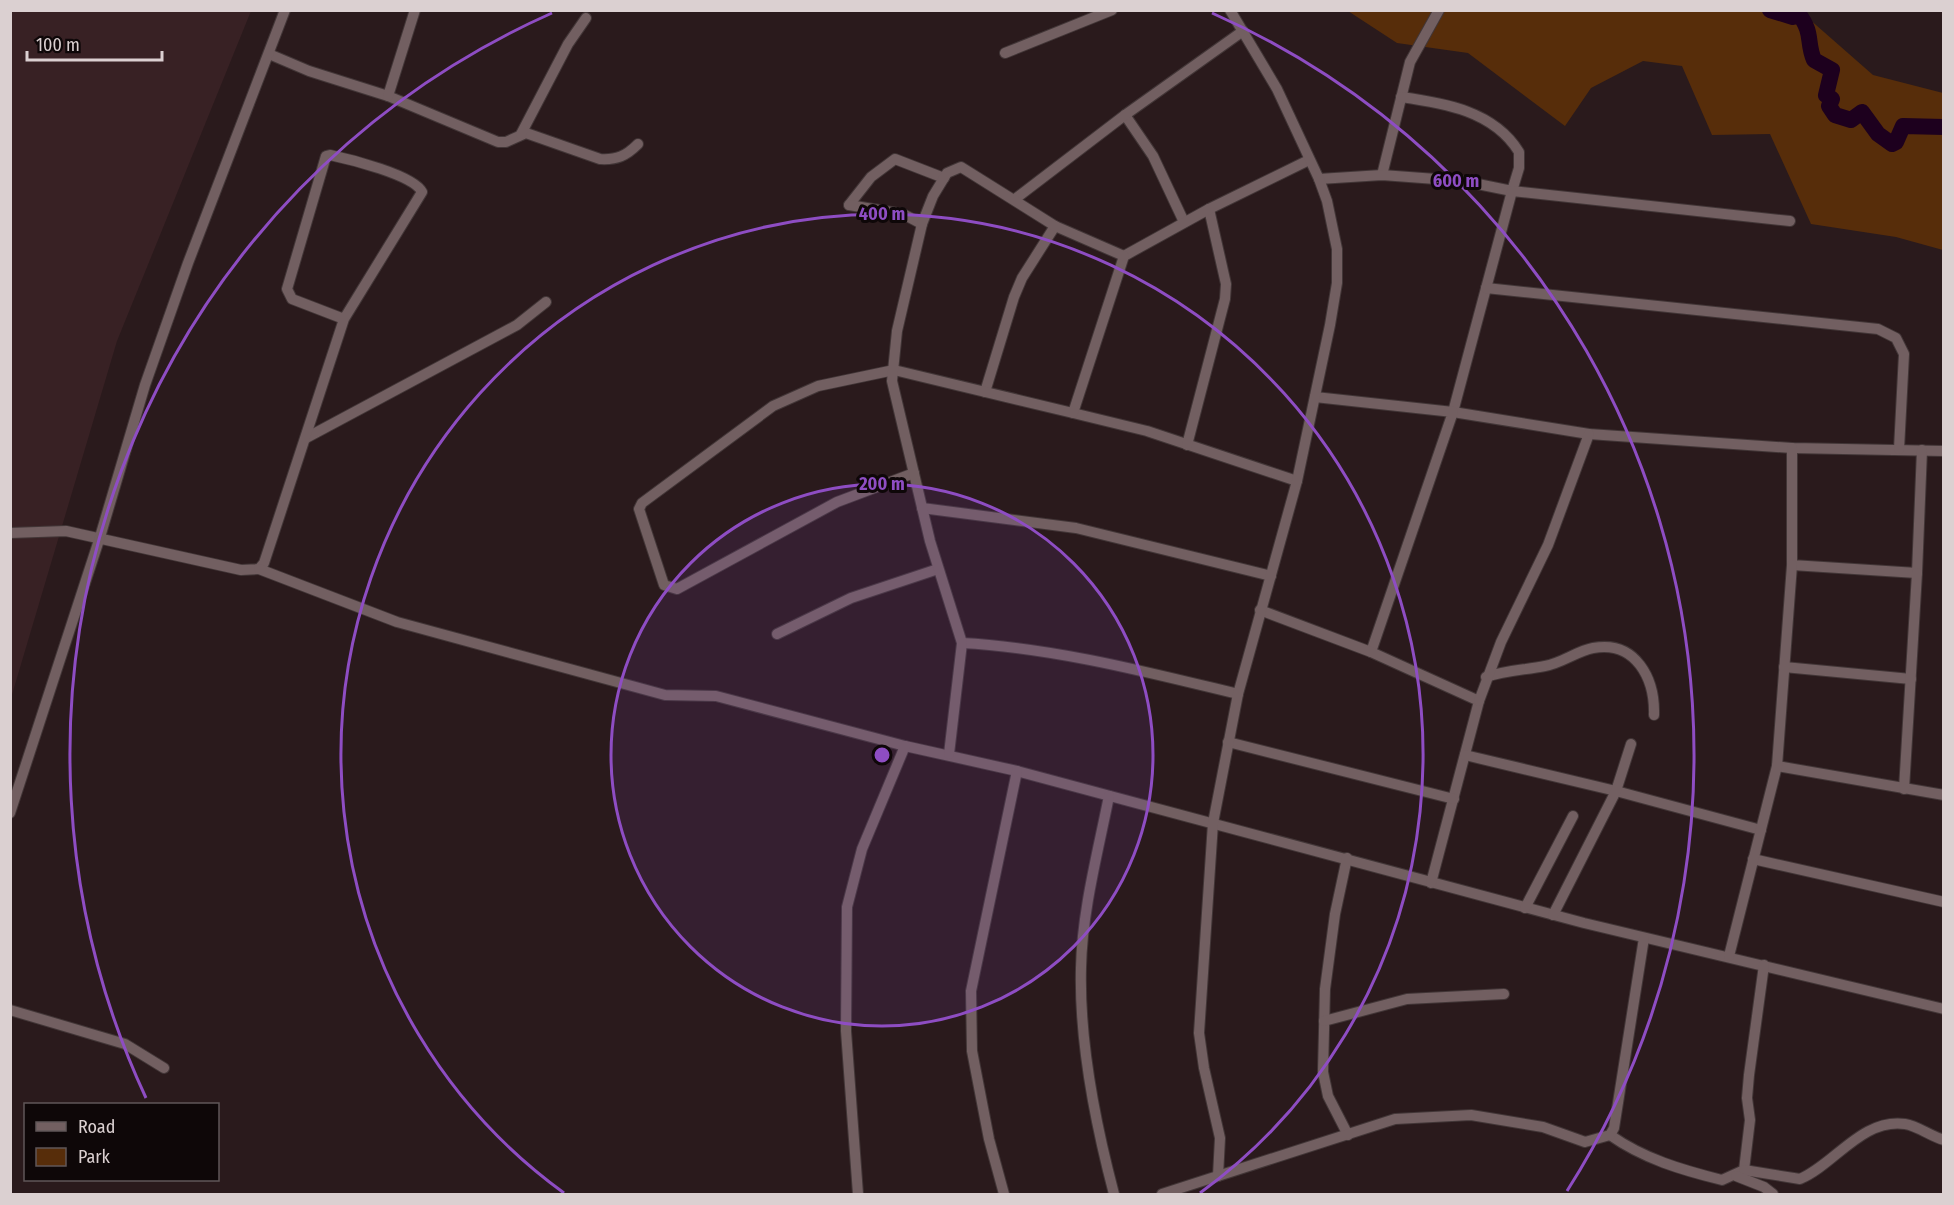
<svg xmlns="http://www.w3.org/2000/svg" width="1954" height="1205" font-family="'Fira Sans Condensed',sans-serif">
<rect width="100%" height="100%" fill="#2a1a1c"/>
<!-- built -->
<polygon fill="#382124" points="11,11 251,11 117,341 11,698"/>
<!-- green -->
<polygon fill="#572d0a" points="1348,11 1800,11 1873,75 1943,93 1943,250 1896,237 1811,224 1770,134 1712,135 1682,66 1643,61 1591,88 1565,126 1468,53 1397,43"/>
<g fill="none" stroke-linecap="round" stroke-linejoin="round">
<!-- river -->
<path stroke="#1d001e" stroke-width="16" d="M1770,10l23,7 5,-4c16,21 8,28 16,47l18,10 -6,25 6,4 -3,7 6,9 16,5 11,-8 16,22 14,10 4,-2 7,-16 41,1"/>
<!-- minor casing -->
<g stroke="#423637" stroke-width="12">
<g id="minor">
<polyline points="1005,53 1112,10"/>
<path d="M269,54l40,17 79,25 110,46h8l20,-9 74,26c17,1 26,-3 38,-15"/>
<polyline points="388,96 415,10"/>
<polyline points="1125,115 1153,156 1184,222"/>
<polyline points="521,134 568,44 586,18"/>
<polyline points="1382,175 1410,62 1439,10"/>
<path d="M1319,179l63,-4 81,6 49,10 7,-23v-16c-25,-41 -75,-49 -118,-55"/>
<polyline points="1015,199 1125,115 1243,31"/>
<polyline points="849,205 871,177 895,159 944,178"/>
<polyline points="849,205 903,214 922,224"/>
<polyline points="1790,221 1512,191 1453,412 1589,434 1792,448 1944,451"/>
<polyline points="1486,288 1878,329 1896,338 1904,354 1899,449"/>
<polyline points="985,392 1014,297 1022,278 1055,226"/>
<polyline points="1315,397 1453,412 1371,652"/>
<polyline points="1073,413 1147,431 1297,481"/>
<polyline points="306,438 517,325 546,302"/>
<polyline points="1187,445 1225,299 1226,284 1209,209"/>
<polyline points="1792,448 1792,565 1917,573 1922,450"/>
<polyline points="914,473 837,502 677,589 664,585 639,509 642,503 773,406 818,386 894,370 1073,413 1124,256 1209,209 1309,160"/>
<polyline points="922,508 1076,528 1271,576"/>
<path d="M10,533l56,-2 175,39 18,-1 5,-6 80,-244 78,-127c-8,-17 -73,-33 -92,-37l-4,1 -39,133 5,10 52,20"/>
<polyline points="259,569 397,622 665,695 716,696 905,746 1017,771 1584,923 1944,1009"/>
<polyline points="1260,610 1371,652 1479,701 1431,883"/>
<polyline points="777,634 851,598 938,569"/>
<path d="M962,643c93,5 185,29 276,51"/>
<polyline points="1784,667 1911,679"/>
<path d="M1486,677c20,-7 39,-7 59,-11 17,-3 32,-15 48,-18 43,-8 62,31 61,67"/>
<polyline points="1479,701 1501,642 1548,545 1589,434"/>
<polyline points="1228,742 1454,799"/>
<polyline points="949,754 962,643 930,541 892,381 897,331 922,224 933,196 947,173 961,167 1055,226 1124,256"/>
<polyline points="1465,755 1616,791 1761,830"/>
<polyline points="1777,766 1944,795"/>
<polyline points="1904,789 1917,573"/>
<path d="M1109,796c-11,56 -27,115 -28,172 -2,75 14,154 33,226"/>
<polyline points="10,813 100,537 145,385 188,263 285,10"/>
<polyline points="1347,858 1335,914 1325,989 1323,1072 1328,1096 1348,1135"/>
<polyline points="1753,859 1944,902"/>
<polyline points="1525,908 1573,816"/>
<polyline points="1553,915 1616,791 1631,744"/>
<polyline points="1729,956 1777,766 1792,565"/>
<polyline points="10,1010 125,1044 164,1068"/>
<polyline points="1324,1021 1407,999 1504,994"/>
<path d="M1610,1135c34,24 72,35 112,45l22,-10 6,-50 -3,-22 2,-23 15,-110"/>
<path d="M1744,1170l56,9c35,-15 62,-61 105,-55 13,2 25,12 39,16"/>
<polyline points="1218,1176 1220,1138 1204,1068 1199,1033 1213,823 1238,694 1297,481 1330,325 1337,283 1337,249 1327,201 1319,179 1277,89 1230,10"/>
<polyline points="1736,1176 1764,1187 1773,1194"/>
<polyline points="858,1194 846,1031 847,907 862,849 905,746"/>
<polyline points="1004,1194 989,1139 972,1051 971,991 1017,771"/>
<polyline points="1162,1194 1395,1119 1471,1115 1543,1127 1585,1142 1610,1135 1614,1128 1644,938"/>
</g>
</g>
<!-- minor -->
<use href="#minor" stroke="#725f61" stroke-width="10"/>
</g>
<!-- distance rings -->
<circle cx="882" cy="755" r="271" fill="#8e4dc3" fill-opacity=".12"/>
<g fill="none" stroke="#8e4dc3" stroke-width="3">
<circle cx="882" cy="755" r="271"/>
<path d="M564 1193A541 541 0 1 1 1200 1193"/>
<path d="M146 1098A812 812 0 0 1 552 13M1212 13A812 812 0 0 1 1567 1191"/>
</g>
<circle cx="882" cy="755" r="9" fill="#8e4dc3" stroke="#0e0708" stroke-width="3"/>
<g font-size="18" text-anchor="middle" font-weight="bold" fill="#8e4dc3" stroke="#0e0708" stroke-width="6" stroke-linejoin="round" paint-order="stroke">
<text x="1456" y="187">600 m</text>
<text x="882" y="220">400 m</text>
<text x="882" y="490">200 m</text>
</g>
<!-- border -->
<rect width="1954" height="1205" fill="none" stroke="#dbd0d1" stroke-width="24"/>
<!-- legend -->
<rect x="24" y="1103" width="195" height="78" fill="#0e0708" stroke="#605758" stroke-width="1.5"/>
<rect x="36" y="1122" width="30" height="9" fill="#725f61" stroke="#605758" stroke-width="1.5"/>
<text x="78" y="1133" font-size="18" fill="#dbd0d1">Road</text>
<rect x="36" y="1148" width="30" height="18" fill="#572d0a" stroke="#605758" stroke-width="1.5"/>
<text x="78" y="1163" font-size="18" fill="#dbd0d1">Park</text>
<!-- scale -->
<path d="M27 51v9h135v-9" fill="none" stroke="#dbd0d1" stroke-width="3"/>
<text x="36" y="51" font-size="18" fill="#dbd0d1" stroke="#0e0708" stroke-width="4.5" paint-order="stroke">100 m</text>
</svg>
